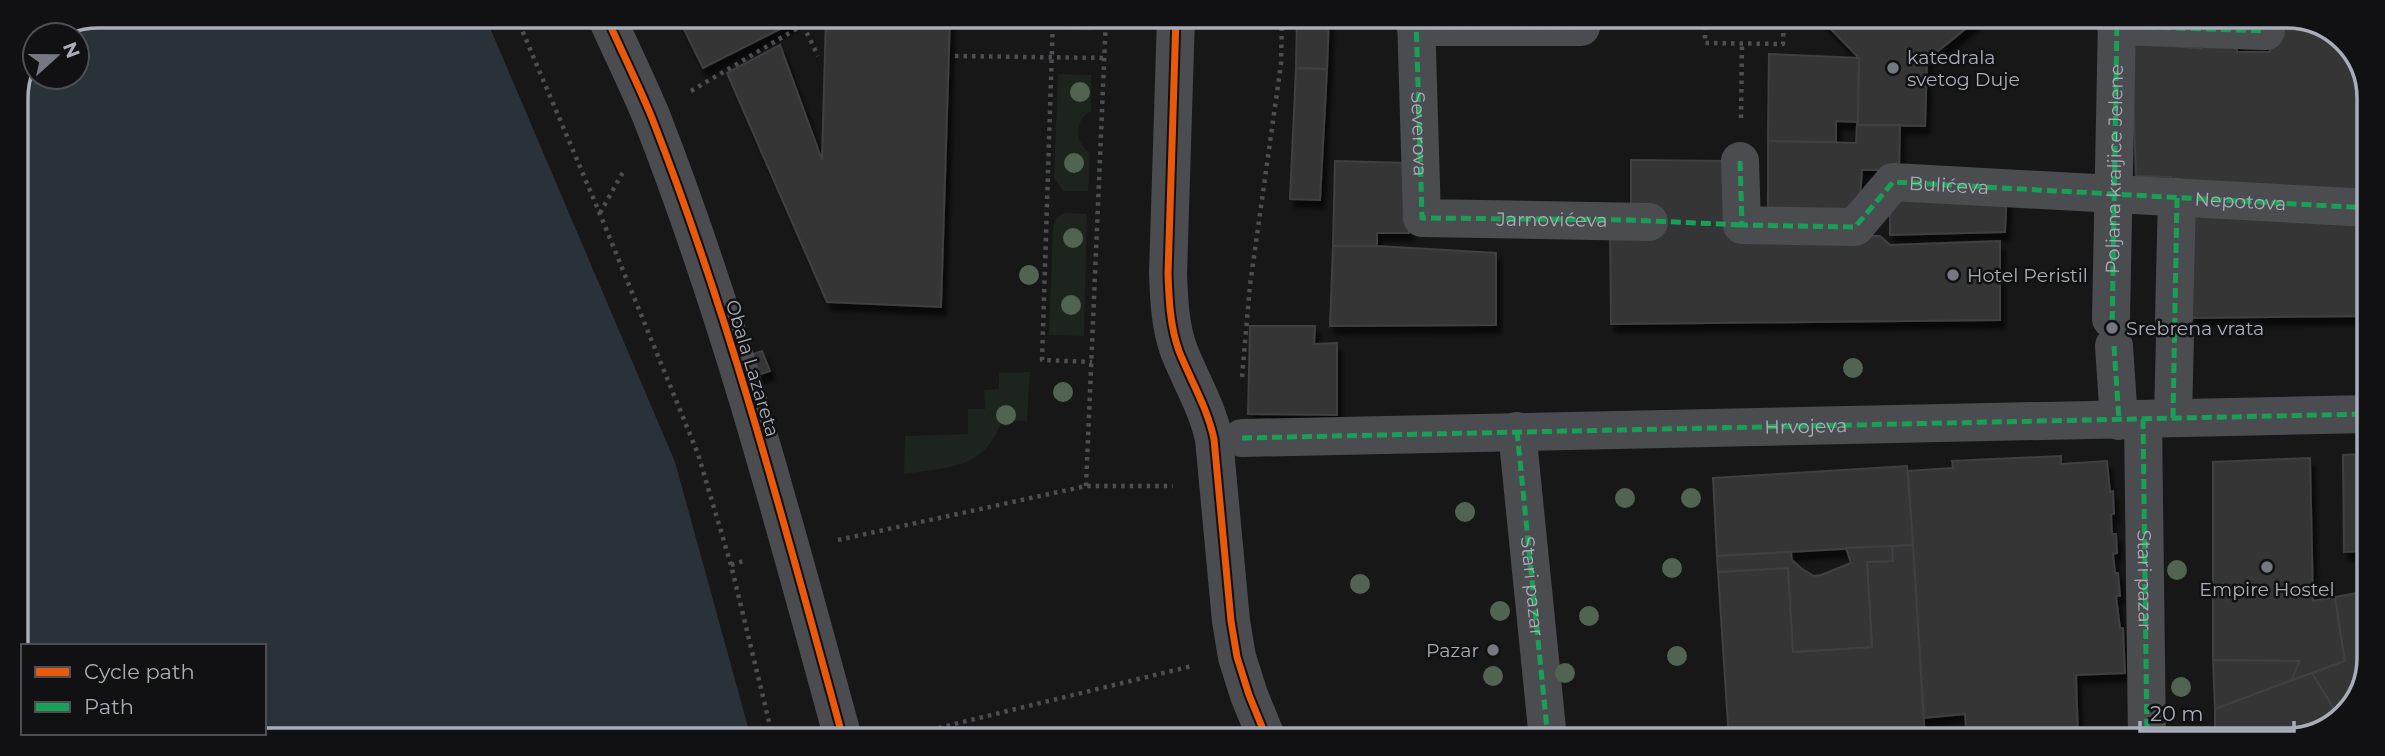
<svg xmlns="http://www.w3.org/2000/svg" width="2385" height="756" font-family="Montserrat,sans-serif">
<defs>
<filter id="shadow"><feDropShadow dx="4.5" dy="8" stdDeviation="2" flood-color="#0009"/></filter>
</defs>
<rect width="100%" height="100%" fill="#171717"/>
<!-- green -->
<g fill="#1d241e">
<polygon points="1058,17 1092,17 1091,31 1058,29"/>
<path d="M1058,74l33,1v36c-17,9 -17,31 -1,42l-2,38h-25l-9,-14z"/>
<polygon points="1065,213 1087,214 1084,336 1049,335 1053,226 1057,217"/>
<path d="M1030,372l-3,49 -25,-1c-17,50 -53,47 -98,54l1,-38 63,-2v-25h17l-1,-19 15,-1v-16z"/>
</g>
<!-- water -->
<polygon fill="#2a3239" points="98,16 485,16 675,462 751,738 76,737 70,733 264,733 264,646 23,646 23,680 16,664 16,98 35,52 35,77 77,77 77,35 51,35"/>
<!-- building -->
<g fill="#353536" stroke="#3f4043" stroke-width="2" filter="url(#shadow)">
<polygon points="678,17 791,17 794,22 703,68"/>
<polygon points="826,17 950,17 941,307 827,302 727,73 780,45 822,160"/>
<polygon points="1297,17 1329,17 1327,69 1296,68"/>
<polygon points="1820,18 1979,18 1927,60 1925,126 1857,125 1859,58"/>
<polygon points="2283,24 2320,26 2345,41 2345,53 2353,53 2369,92 2369,202 2171,190 2171,177 2136,176 2131,42 2202,49 2203,38 2237,39 2237,52 2270,52 2271,33 2282,35"/>
<polygon points="1769,54 1859,58 1858,122 1836,121 1836,142 1768,141"/>
<polygon points="1296,68 1327,69 1320,200 1290,199"/>
<polygon points="1857,125 1900,125 1899,170 1862,170 1860,199 1844,217 1768,215 1768,141 1856,143"/>
<polygon points="1631,160 1730,161 1731,234 1880,236 1890,245 2000,241 2000,320 1611,324 1610,226 1631,217"/>
<polygon points="1335,161 1411,163 1409,233 1377,233 1377,246 1333,246"/>
<polygon points="2007,189 2005,232 1890,235 1890,192"/>
<polygon points="2192,203 2368,215 2368,316 2191,318"/>
<polygon points="1333,246 1377,246 1496,253 1496,325 1330,326"/>
<polygon points="1250,326 1315,326 1314,344 1337,343 1337,415 1248,414"/>
<polygon points="762,351 770,371 755,376 748,356"/>
<polygon points="2367,454 2367,551 2344,552 2343,455"/>
<polygon points="2061,456 2061,464 2107,461 2110,492 2113,491 2114,514 2111,514 2112,534 2116,534 2117,553 2113,554 2115,573 2118,573 2120,596 2116,596 2120,628 2123,628 2125,673 2076,675 2078,736 2058,737 2059,740 1967,740 1965,714 1924,718 1908,471 1953,468 1952,461"/>
<polygon points="2310,458 2313,601 2335,597 2345,661 2292,680 2299,661 2213,660 2213,462"/>
<polygon points="1907,466 1913,545 1717,556 1713,478"/>
<polygon points="1913,545 1925,740 1729,740 1718,572 1788,568 1793,652 1872,647 1867,562 1893,561 1892,546"/>
<polygon points="1892,546 1893,561 1867,562 1872,647 1793,652 1788,568 1718,572 1717,556 1791,552 1792,560 1802,569 1814,576 1821,575 1851,563 1846,548"/>
<polygon points="2367,591 2366,680 2340,719 2312,673 2345,661 2335,597"/>
<polygon points="2213,660 2299,661 2292,680 2215,709"/>
<polygon points="2312,673 2340,719 2337,723 2287,740 2215,740 2215,709"/>
</g>
<g fill="none" stroke-linecap="round" stroke-linejoin="round">
<!-- pedestrian-tunnel -->
<polyline stroke="#343537" stroke-width="38" stroke-dasharray="38 19" stroke-linecap="butt" points="1649,222 1742,225"/>
<!-- path -->
<g stroke="#4d4e52" stroke-width="4.5" stroke-dasharray="3.5 5" stroke-linecap="butt">
<polyline points="516,16 600,214 698,454 731,565 773,738"/>
<polyline points="1053,17 1042,360 1092,362"/>
<polyline points="1705,18 1705,43 1783,44 1784,18"/>
<polyline points="803,25 818,56"/>
<polyline points="955,56 1105,58"/>
<polyline points="691,91 803,25 803,17"/>
<polyline points="1741,118 1742,44"/>
<polyline points="600,213 623,172"/>
<polyline points="1242,377 1250,285 1281,64 1282,17"/>
<polyline points="1086,486 1106,17"/>
<polyline points="838,540 1086,486 1173,486"/>
<polyline points="731,565 747,560"/>
<polyline points="897,738 1192,666"/>
</g>
<!-- pedestrian -->
<g stroke="#4b4c50" stroke-width="38">
<polyline points="1416,17 1422,218 1649,222"/>
<polyline points="2116,26 2266,31"/>
<polyline points="1416,27 1581,27"/>
<path id="s1" d="M1740,161l2,64 113,2 38,-45 476,26"/>
<polyline points="2174,318 2177,197"/>
<path id="s2" d="M2111,319l6,-301"/>
<polyline points="2114,346 2119,421"/>
<polyline points="2173,418 2175,336"/>
<path id="s3" d="M2143,419l4,321"/>
<polyline points="1517,431 1548,739"/>
<polyline points="1242,438 2368,414"/>
</g>
<!-- minor -->
<g stroke="#4b4c50" stroke-width="38">
<path d="M606,16c15,34 32,68 46,102 79,202 134,412 191,620"/>
<path d="M1176,17l-8,257c1,26 2,52 11,77 12,30 28,56 35,88l17,182 6,36 12,38 18,44"/>
</g>
<!-- quiet -->
<g stroke="#1a9f57" stroke-width="5" stroke-dasharray="10 5" stroke-linecap="butt">
<path id="s4" d="M1416,17l6,201 208,2 112,5"/>
<polyline points="2116,26 2266,31"/>
<polyline points="1416,27 1581,27"/>
<polyline points="1740,161 1742,225 1855,227 1893,182 2369,208"/>
<polyline points="2112,336 2117,18"/>
<polyline points="2114,346 2119,421"/>
<polyline points="2173,418 2177,197"/>
<polyline points="2143,419 2147,740"/>
<path id="s5" d="M1517,431l31,308"/>
<path id="s6" d="M1242,438l1126,-24"/>
</g>
<!-- cycleway casing -->
<g stroke="#111113" stroke-width="11">
<g id="cycleway">
<path d="M606,16c15,34 32,68 46,102 79,202 134,412 191,620"/>
<path d="M1176,17l-8,257c1,26 2,52 11,77 12,30 28,56 35,88l17,182 6,36 12,38 18,44"/>
</g>
</g>
<!-- cycleway -->
<use href="#cycleway" stroke="#e8590c" stroke-width="7"/>
</g>
<!-- trees -->
<g fill="#506451">
<circle cx="1080" cy="92" r="10"/>
<circle cx="1074" cy="163" r="10"/>
<circle cx="1073" cy="238" r="10"/>
<circle cx="1029" cy="275" r="10"/>
<circle cx="1071" cy="305" r="10"/>
<circle cx="1853" cy="368" r="10"/>
<circle cx="1063" cy="392" r="10"/>
<circle cx="1006" cy="415" r="10"/>
<circle cx="1625" cy="498" r="10"/>
<circle cx="1691" cy="498" r="10"/>
<circle cx="1465" cy="512" r="10"/>
<circle cx="1672" cy="568" r="10"/>
<circle cx="2177" cy="570" r="10"/>
<circle cx="1360" cy="584" r="10"/>
<circle cx="1500" cy="611" r="10"/>
<circle cx="1589" cy="616" r="10"/>
<circle cx="1677" cy="656" r="10"/>
<circle cx="1565" cy="673" r="10"/>
<circle cx="1493" cy="676" r="10"/>
<circle cx="2181" cy="687" r="10"/>
</g>
<!-- markers -->
<g fill="#757880" stroke="#111113" stroke-width="2.5">
<circle cx="1893" cy="68" r="7"/>
<circle cx="1953" cy="275" r="7"/>
<circle cx="2112" cy="328" r="7"/>
<circle cx="2267" cy="567" r="7"/>
<circle cx="1493" cy="650" r="7"/>
</g>
<g text-anchor="middle" stroke-width="5" stroke-linejoin="round" paint-order="stroke">
<!-- poi labels -->
<g font-size="19" fill="#a8adb8" stroke="#111113" text-anchor="start">
<text x="1907" y="64">katedrala<tspan x="1907" dy="22">svetog Duje</tspan></text>
<text x="1967" y="282">Hotel Peristil</text>
<text x="2126" y="335">Srebrena vrata</text>
<text x="2267" y="596" text-anchor="middle">Empire Hostel</text>
<text x="1479" y="657" text-anchor="end">Pazar</text>
</g>
<!-- street labels -->
<g font-size="19" fill="#a8adb8" stroke="#111113">
<text dy="7" stroke="none"><textPath href="#s4" startOffset="117">Severova</textPath></text>
<text dy="7" stroke="none"><textPath href="#s2" startOffset="150">Poljana kraljice Jelene</textPath></text>
<text dy="7" stroke="none"><textPath href="#s1" startOffset="292">Bulićeva</textPath></text>
<text dy="7" stroke="none"><textPath href="#s1" startOffset="584">Nepotova</textPath></text>
<text dy="7" stroke="none"><textPath href="#s4" startOffset="331">Jarnovićeva</textPath></text>
<text transform="translate(753 368) rotate(73)" y="7">Obala Lazareta</text>
<text dy="7" stroke="none"><textPath href="#s6" startOffset="564">Hrvojeva</textPath></text>
<text dy="7" stroke="none"><textPath href="#s3" startOffset="161">Stari pazar</textPath></text>
<text dy="7" stroke="none"><textPath href="#s5" startOffset="156">Stari pazar</textPath></text>
</g>
</g>
<!-- crop -->
<path d="M0 0H2385V756H0ZM98 28H2287A70 70 0 0 1 2357 98V658A70 70 0 0 1 2287 728H98A70 70 0 0 1 28 658V98A70 70 0 0 1 98 28Z" fill="#111113" fill-rule="evenodd"/>
<path fill="none" stroke="#a8adb8" stroke-width="3.5" d="M98 28H2287A70 70 0 0 1 2357 98V658A70 70 0 0 1 2287 728H98A70 70 0 0 1 28 658V98A70 70 0 0 1 98 28Z"/>
<!-- legend -->
<rect x="21" y="644" width="245" height="91" fill="#111113" stroke="#4d4f55" stroke-width="2"/>
<rect x="35" y="667" width="35" height="10" fill="#e8590c" stroke="#4d4f55" stroke-width="2"/>
<text x="84" y="679" font-size="21" fill="#a8adb8">Cycle path</text>
<rect x="35" y="702" width="35" height="10" fill="#1a9f57" stroke="#4d4f55" stroke-width="2"/>
<text x="84" y="714" font-size="21" fill="#a8adb8">Path</text>
<!-- north arrow -->
<g transform="translate(56 56) rotate(69)"><circle r="33" fill="#111113" stroke="#4d4f55" stroke-width="2"/>
<path d="M0-5L12 26L0 18L-12 26Z" fill="#757880"/>
<text y="-10" font-size="19" font-weight="bold" text-anchor="middle" fill="#a8adb8">N</text>
</g>
<!-- scale -->
<path d="M2140 721v10h154v-10" fill="none" stroke="#a8adb8" stroke-width="3.5"/>
<text x="2150" y="721" font-size="21" fill="#a8adb8" stroke="#111113" stroke-width="5" paint-order="stroke">20 m</text>
</svg>
